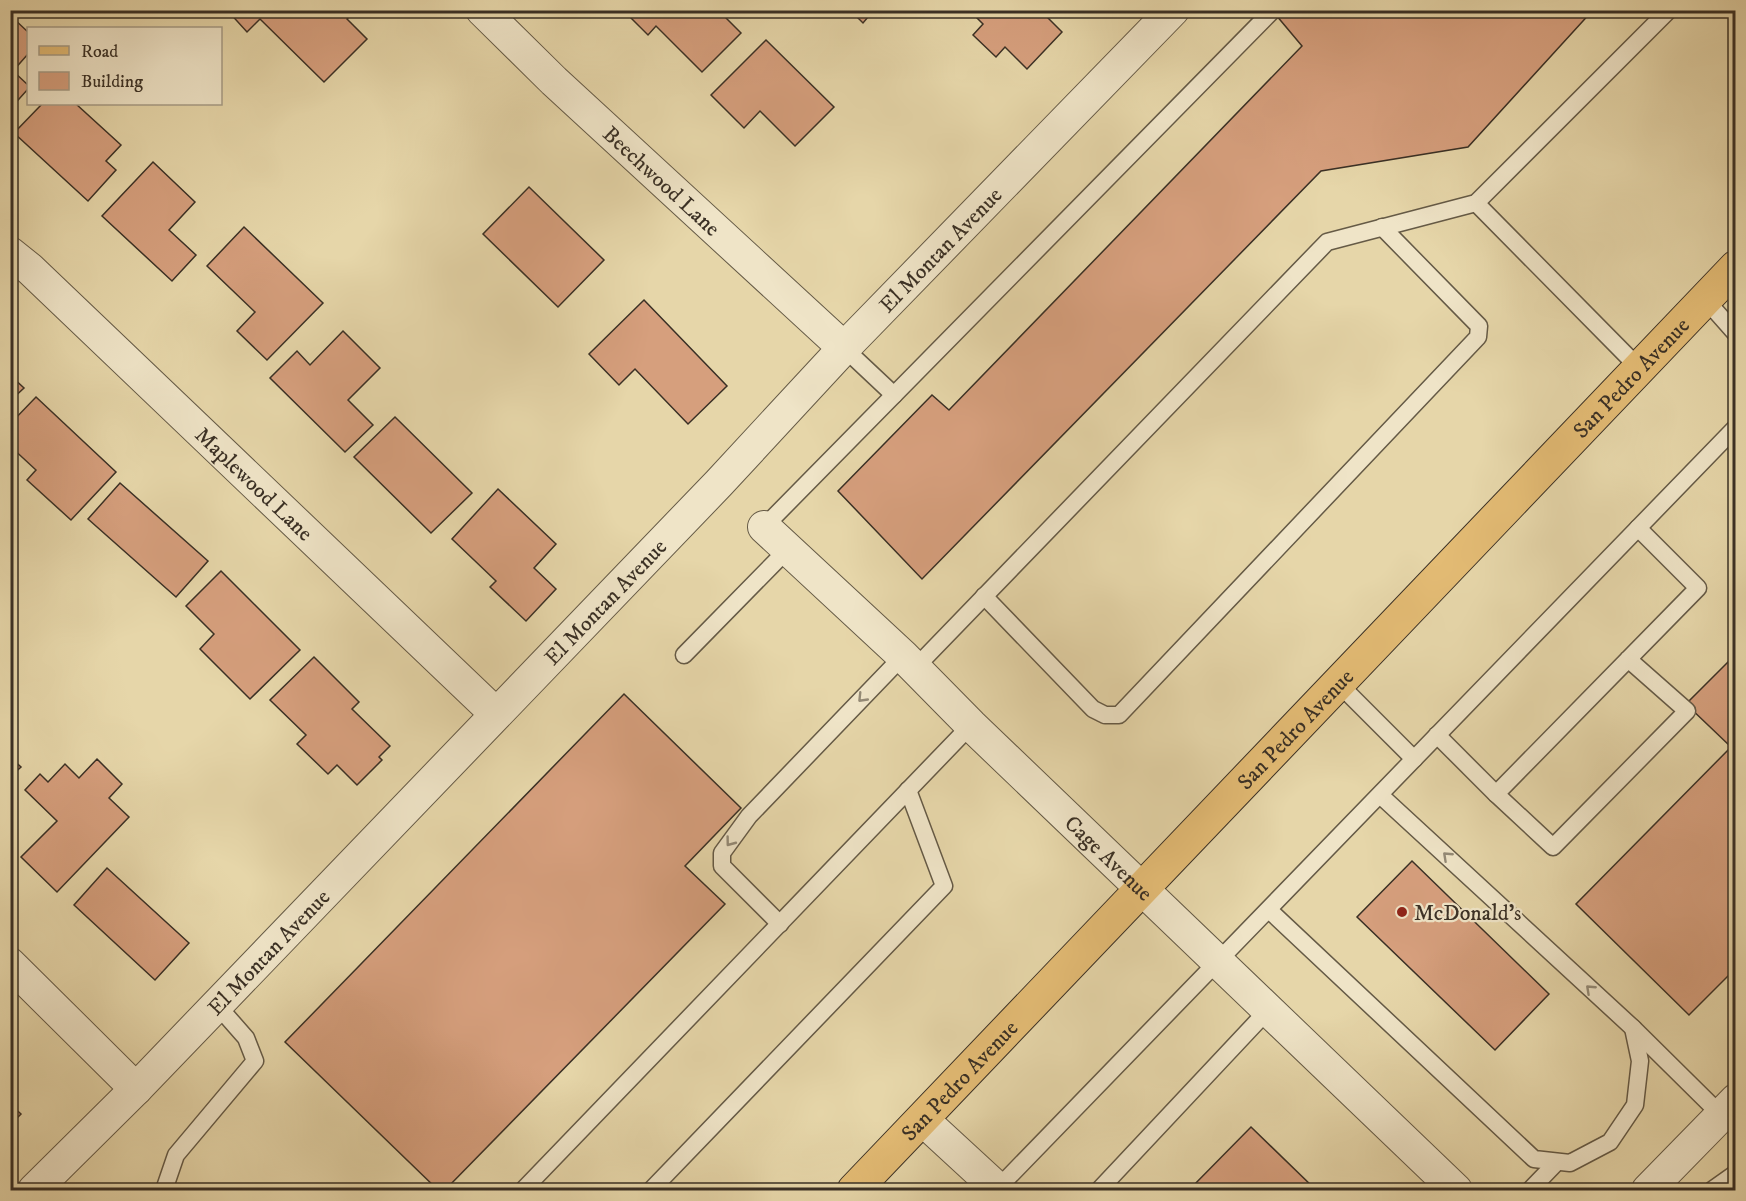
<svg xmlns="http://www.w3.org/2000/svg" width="1746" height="1201" font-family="'IM FELL DW Pica',serif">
<rect width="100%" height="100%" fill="#e6d6a9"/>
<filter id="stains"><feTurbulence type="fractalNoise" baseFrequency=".00333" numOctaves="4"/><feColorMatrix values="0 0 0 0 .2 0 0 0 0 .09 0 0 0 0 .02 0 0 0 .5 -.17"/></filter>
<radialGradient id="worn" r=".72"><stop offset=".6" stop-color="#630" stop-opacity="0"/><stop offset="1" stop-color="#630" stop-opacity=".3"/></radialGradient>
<!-- building -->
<g fill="#d69f7d" stroke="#3a3025" stroke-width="1.5">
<polygon points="227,10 347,10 351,15 347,19 367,39 324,82 260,19 247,32"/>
<polygon points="623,10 718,10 741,33 702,72 656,26 648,35"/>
<polygon points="850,10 874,10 863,23"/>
<polygon points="969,10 1040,10 1062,32 1027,69 1005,47 996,57 973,35 983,24"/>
<polygon points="1281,10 1593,10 1468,147 1321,171 922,579 838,491 932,395 949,410 1302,46 1276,15"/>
<polygon points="13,18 28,32 28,54 13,71 28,85 28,89 10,109 10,21"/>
<polygon points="766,40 834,107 795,146 760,111 744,128 711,95"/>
<polygon points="42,104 76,104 121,145 106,161 116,170 88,201 14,133"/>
<polygon points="153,162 195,202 169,230 196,255 172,281 102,216"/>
<polygon points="529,187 604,260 558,307 483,234"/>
<polygon points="244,227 323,303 267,360 237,331 255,312 207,266"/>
<polygon points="644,300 727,386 688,424 635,369 619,385 589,354"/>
<polygon points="343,331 380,368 348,400 373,425 345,452 270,378 297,351 310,365"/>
<polygon points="10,375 24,388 10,401"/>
<polygon points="36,397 116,472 71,520 27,480 36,470 10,446 10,424"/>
<polygon points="395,417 472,493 431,533 354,457"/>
<polygon points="120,483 208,561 176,597 88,519"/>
<polygon points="498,489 556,544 534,568 556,589 526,621 490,587 496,581 452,539"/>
<polygon points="221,571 300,650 250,699 200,649 214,634 186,606"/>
<polygon points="1736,654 1736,968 1689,1015 1576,904 1731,747 1686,704"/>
<polygon points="314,657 359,702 352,709 390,746 379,757 382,760 357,785 337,765 328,774 297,744 306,735 270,700"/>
<polygon points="624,694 741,808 685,866 725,904 445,1190 438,1190 285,1042"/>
<polygon points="10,757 21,767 10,777"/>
<polygon points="97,759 122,784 109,798 129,817 57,892 21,857 57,821 25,790 40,774 48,782 65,764 79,778"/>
<polygon points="1412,861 1549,994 1495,1050 1357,917"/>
<polygon points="107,868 189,943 155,980 74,905"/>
<polygon points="10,1104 21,1114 10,1125"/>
<polygon points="1251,1127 1316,1190 1189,1190"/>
</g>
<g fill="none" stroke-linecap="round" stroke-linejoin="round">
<!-- lane casing -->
<g stroke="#655a46" stroke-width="19">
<g id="lane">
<polyline points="1476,203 1639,368"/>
<polyline points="1705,299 1736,334"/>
<polyline points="844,348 894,395"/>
<polyline points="764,527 1273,10"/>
<polyline points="984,596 1093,709 1105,715 1119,715 1478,337 1479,326 1382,227"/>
<polyline points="684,655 787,550"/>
<polyline points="1628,659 1687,711 1553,847 1496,794 1698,588 1638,528"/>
<polyline points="915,668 1327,242 1476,203 1669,10"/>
<polyline points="1339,684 1414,759"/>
<polyline points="1437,735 1496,794"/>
<polyline points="1380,795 1633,1028 1721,1115"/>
<polyline points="1269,910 1534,1159 1570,1163 1610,1142 1635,1105 1640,1061 1633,1028"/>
<polyline points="780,924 722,866 722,853 749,816 903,656"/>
<polyline points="997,1189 1736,427"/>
<polyline points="164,1190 176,1155 255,1061 246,1038 217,1005"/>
<polyline points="523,1190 971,725"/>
<polyline points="651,1190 944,886 908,790"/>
<polyline points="1099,1190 1268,1010"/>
<polyline points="1530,1190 1557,1162"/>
<polyline points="1712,1190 1736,1173"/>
</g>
</g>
<!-- street casing -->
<g stroke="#655a46" stroke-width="34">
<g id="street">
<path id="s1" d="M482,10l72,71 290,267"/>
<path id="s2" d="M10,253l20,16 466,445"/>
<path id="s3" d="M764,527l139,129 68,69 485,465"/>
<polyline points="10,964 136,1089"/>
<polyline points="923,1120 999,1190"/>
<path id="s4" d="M34,1190l102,-101 583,-606 125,-135 329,-338"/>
<polyline points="1648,1190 1736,1100"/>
</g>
</g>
<!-- primary casing -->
<g stroke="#3a3025" stroke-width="35">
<g id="primary">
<path id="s5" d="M854,1190l882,-923"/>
</g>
</g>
<!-- lane -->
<use href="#lane" stroke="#efe4c7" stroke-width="16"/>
<!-- street -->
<use href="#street" stroke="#efe4c7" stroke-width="32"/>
<!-- primary -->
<use href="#primary" stroke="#e3bb74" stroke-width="33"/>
</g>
<!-- one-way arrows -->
<defs><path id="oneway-chevron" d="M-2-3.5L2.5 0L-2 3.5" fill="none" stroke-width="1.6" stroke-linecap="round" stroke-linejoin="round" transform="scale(1.5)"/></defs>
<g stroke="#948a76">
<use href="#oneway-chevron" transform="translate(862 698) rotate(134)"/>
<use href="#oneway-chevron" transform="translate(730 842) rotate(127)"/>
<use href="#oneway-chevron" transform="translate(1447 856) rotate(-137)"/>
<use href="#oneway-chevron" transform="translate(1590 989) rotate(-137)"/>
</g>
<!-- markers -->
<circle fill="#8f2418" stroke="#efe4c7" stroke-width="2" cx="1402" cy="912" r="6"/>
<g text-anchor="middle" stroke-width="4.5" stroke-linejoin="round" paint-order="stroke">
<!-- street labels -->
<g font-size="22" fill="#3a3025" stroke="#efe4c7">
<text dy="8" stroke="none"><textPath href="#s1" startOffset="248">Beechwood Lane</textPath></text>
<text dy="8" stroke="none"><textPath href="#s4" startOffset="1306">El Montan Avenue</textPath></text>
<text dy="8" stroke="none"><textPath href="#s5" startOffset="1124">San Pedro Avenue</textPath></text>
<text dy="8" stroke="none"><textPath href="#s2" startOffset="336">Maplewood Lane</textPath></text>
<text dy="8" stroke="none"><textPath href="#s4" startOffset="820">El Montan Avenue</textPath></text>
<text dy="8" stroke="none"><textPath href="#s5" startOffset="638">San Pedro Avenue</textPath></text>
<text dy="8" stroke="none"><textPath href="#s3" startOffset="478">Cage Avenue</textPath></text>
<text dy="8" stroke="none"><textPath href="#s4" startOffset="334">El Montan Avenue</textPath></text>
<text dy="8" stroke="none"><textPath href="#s5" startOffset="152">San Pedro Avenue</textPath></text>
</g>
<!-- poi labels -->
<g font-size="22" fill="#3a3025" stroke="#efe4c7" text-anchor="start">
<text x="1414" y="920">McDonald's</text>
</g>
</g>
<!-- margin -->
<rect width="1746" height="1201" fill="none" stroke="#e6d6a9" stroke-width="36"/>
<rect x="12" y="12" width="1722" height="1177" fill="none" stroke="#3a3025" stroke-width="3"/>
<rect x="18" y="18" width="1710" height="1165" fill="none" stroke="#3a3025" stroke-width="1.5"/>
<!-- legend -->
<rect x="27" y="27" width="195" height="78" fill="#efe4c7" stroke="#a79c86" stroke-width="1.5"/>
<rect x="39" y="46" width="30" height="9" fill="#e3bb74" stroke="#a79c86" stroke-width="1.5"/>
<text x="81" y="57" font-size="18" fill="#3a3025">Road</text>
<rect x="39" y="72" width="30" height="18" fill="#d69f7d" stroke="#a79c86" stroke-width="1.5"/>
<text x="81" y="87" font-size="18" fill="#3a3025">Building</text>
<rect width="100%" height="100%" filter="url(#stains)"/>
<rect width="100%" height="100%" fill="url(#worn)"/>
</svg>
